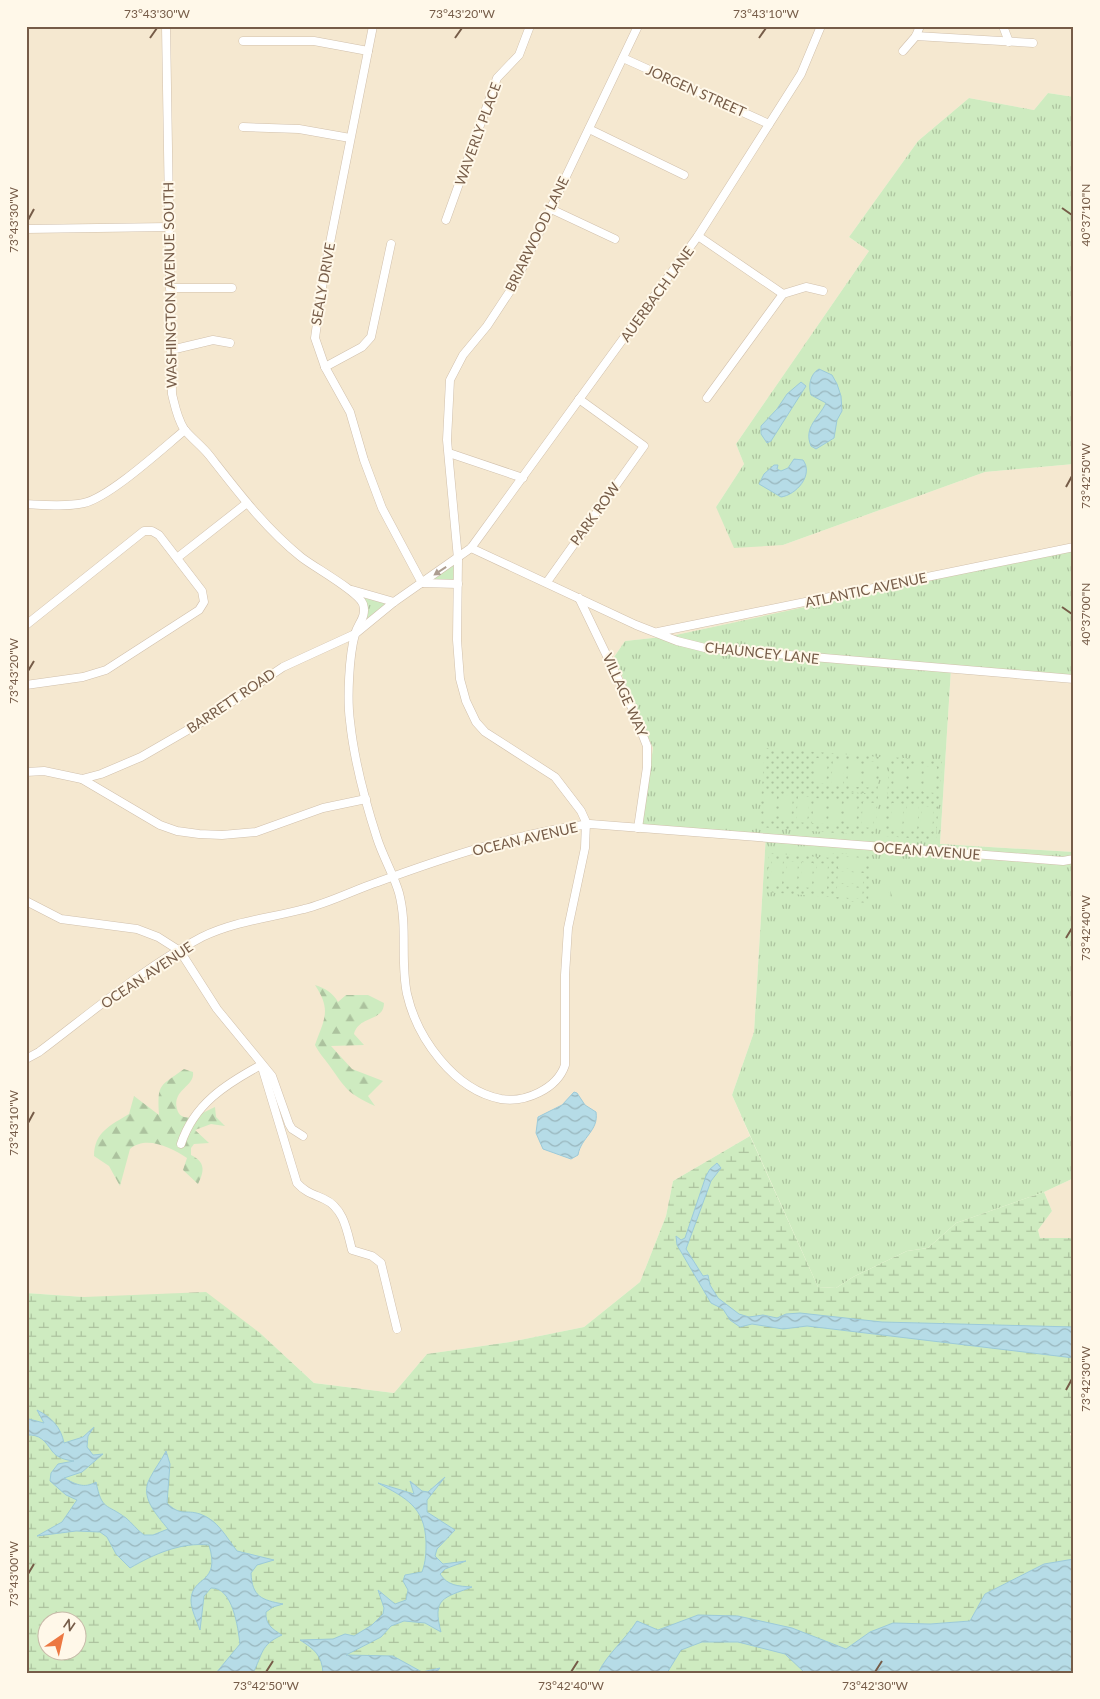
<svg xmlns="http://www.w3.org/2000/svg" width="1100" height="1699" font-family="Lato,sans-serif">
<defs>
<pattern id="grass-tufts" width="24" height="20" patternUnits="userSpaceOnUse" patternTransform="scale(1.25)"><rect width="24" height="20" fill="#ceebc0"/><path d="M3 7l-1-3M5 7V3M7 7l1-3M15 17l-1-3M17 17v-4M19 17l1-3" fill="none" stroke="#acc29e"/></pattern>
<pattern id="forest-firs" width="22" height="20" patternUnits="userSpaceOnUse" patternTransform="scale(1.25)"><rect width="22" height="20" fill="#ceebc0"/><path d="M5 1l3.5 6h-7zM16 11l3.5 6h-7z" fill="#acc29e"/></pattern>
<pattern id="wetland-marsh" width="20" height="14" patternUnits="userSpaceOnUse" patternTransform="scale(1.25)"><rect width="20" height="14" fill="#ceebc0"/><path d="M1 5h8M5 5V1M11 12h8M15 12V8" fill="none" stroke="#acc29e"/></pattern>
<pattern id="park-dots" width="8" height="8" patternUnits="userSpaceOnUse" patternTransform="scale(1.25)"><rect width="8" height="8" fill="#ceebc0"/><path d="M2 2h.1M6 6h.1" fill="none" stroke="#acc29e" stroke-width="1.8" stroke-linecap="round"/></pattern>
<pattern id="water-waves" width="16" height="10" patternUnits="userSpaceOnUse" patternTransform="scale(1.25)"><rect width="16" height="10" fill="#b6dce7"/><path d="M0 5q4-4 8 0t8 0" fill="none" stroke="#99b6bd"/></pattern>
</defs>
<rect width="100%" height="100%" fill="#fdf5e2"/>
<!-- residential -->
<g fill="#f5e8d0">
<polygon points="26,26 1074,26 1074,97 1048,93 1034,110 969,98 918,141 849,237 869,251 736,444 744,464 716,507 783,545 985,472 1074,464 1074,550 671,636 625,641 614,657 653,748 642,825 766,834 754,1032 732,1095 750,1136 673,1181 666,1216 640,1282 584,1327 510,1342 427,1354 394,1393 314,1383 260,1333 84,1297 26,1293"/>
<polygon points="951,669 1074,678 1074,852 940,844"/>
<polygon points="1074,1178 1074,1238 1040,1238 1038,1230 1052,1211 1044,1192"/>
</g>
<!-- grass -->
<g fill="url(#grass-tufts)">
<polygon points="1048,93 1074,97 1074,464 985,472 783,545 734,548 716,507 744,464 736,444 869,251 849,237 918,141 969,98 1034,110"/>
<polygon points="1074,549 1074,678 951,669 940,844 1074,852 1074,1178 1044,1192 956,1223 928,1248 907,1251 853,1277 836,1288 818,1287 732,1095 754,1032 766,834 642,825 653,748 614,657 625,641 671,636"/>
<polygon points="458,559 458,584 422,583"/>
<polygon points="356,595 394,602 355,634 364,613"/>
</g>
<!-- forest -->
<g fill="url(#forest-firs)">
<path d="M315,985c10,3 18,8 23,17l8,-7h22l16,8c0,19 -25,12 -30,31l10,11 -33,1 21,23 31,12 -15,15 7,10c-28,-13 -29,-17 -46,-41 -5,-7 -10,-12 -14,-20 9,-26 17,-34 0,-60z"/>
<path d="M184,1069l9,3c2,15 -21,17 -16,37 5,18 28,2 38,-2l1,10 9,9 -14,-2 -16,6 14,13 -15,1 -3,4v7c14,7 14,15 7,29l-15,-14 4,-12c-16,-10 -40,-23 -57,-9l-10,37 -11,-20 -15,-10c0,-24 17,-31 35,-42l5,-18 25,19c-2,-33 1,-28 25,-46z"/>
</g>
<!-- wetland -->
<path fill="url(#wetland-marsh)" fill-rule="evenodd" d="M750,1136l68,151 18,1 17,-11 54,-26 21,-3 28,-25 88,-31 8,19 -14,19 2,8h34v185l-4,12 4,2v122l-30,5 -59,30 -15,27 -40,3 -37,-1 -45,50h-822v-380l58,4 122,-5 54,41 54,50 80,10 33,-39 83,-12 74,-15 56,-45 26,-66 7,-35zM48,1622h30v30h-30z"/>
<!-- park -->
<g fill="url(#park-dots)">
<polygon points="765,748 881,757 877,794 785,787 878,795 875,836 759,827"/>
<polygon points="890,757 942,761 936,840 884,836"/>
<polygon points="769,853 832,858 833,853 871,855 868,903 829,900 829,897 766,892"/>
</g>
<!-- garden -->
<g fill="#ceebc0">
<polygon points="816,758 828,759 826,784 814,783"/>
<polygon points="833,759 845,760 843,785 831,784"/>
<polygon points="849,760 861,761 859,787 847,786"/>
<polygon points="865,761 877,762 875,788 863,787"/>
<polygon points="895,764 907,765 905,790 893,789"/>
<polygon points="910,765 922,766 920,792 908,791"/>
<polygon points="925,766 937,767 935,793 923,792"/>
<polygon points="765,794 777,795 775,820 763,819"/>
<polygon points="781,795 793,796 791,821 779,820"/>
<polygon points="798,796 810,797 807,823 796,822"/>
<polygon points="814,798 826,799 824,824 812,823"/>
<polygon points="830,799 842,800 840,825 828,824"/>
<polygon points="846,800 858,801 856,827 844,826"/>
<polygon points="863,802 875,803 873,828 861,827"/>
<polygon points="892,803 904,804 902,830 890,829"/>
<polygon points="907,804 919,805 917,831 905,830"/>
<polygon points="922,806 934,807 932,832 920,831"/>
<polygon points="839,856 865,858 864,870 838,868"/>
<polygon points="772,860 783,861 782,886 770,885"/>
<polygon points="787,861 798,862 797,887 785,886"/>
<polygon points="802,862 813,863 812,888 800,887"/>
<polygon points="817,863 828,864 827,889 815,889"/>
<polygon points="838,871 864,873 863,884 837,883"/>
<polygon points="886,884 892,902 882,905 877,886"/>
<polygon points="899,884 904,903 895,905 889,887"/>
<polygon points="837,886 863,888 862,899 836,897"/>
</g>
<!-- water -->
<g fill="url(#water-waves)" stroke="#9ccad9">
<path d="M819,369l13,6 5,9 4,12 1,15 -5,9 -3,18 -18,11 -5,-3c-8,-19 8,-28 15,-43l-15,-8c-3,-9 -1,-21 8,-26z"/>
<polygon points="801,382 806,386 771,441 767,443 761,434 761,426 777,409 787,394"/>
<path d="M794,459l9,1c11,15 -7,35 -22,37l-22,-13 5,-10 10,-9h4l-1,4 4,2 7,-3z"/>
<path d="M574,1092l3,1 8,12 11,7c3,19 -15,25 -18,43l-7,4 -28,-10 -7,-16 2,-16 24,-12z"/>
<polygon points="717,1163 721,1168 711,1181 686,1249 703,1276 708,1275 710,1285 718,1298 739,1314 749,1317 763,1315 777,1318 786,1314 800,1313 882,1322 1074,1327 1074,1358 807,1326 783,1329 752,1324 740,1327 730,1320 723,1309 711,1303 677,1245 676,1236 681,1240 685,1238 706,1176 710,1169"/>
<path d="M37,1410c14,7 24,17 27,33l19,-6 11,-10 -6,9 -1,11 6,8 10,-1 -21,18 -18,6c11,6 20,11 32,4 6,29 10,21 30,36 6,5 11,12 18,17h9l15,-6c-11,-14 -29,-32 -18,-51 5,-10 11,-17 16,-27l4,13 -3,39c14,14 18,6 33,11 18,6 26,23 37,37l37,9 -17,5 -6,8c1,24 11,27 32,31l-10,3 -7,5c-1,12 6,17 16,23 -22,10 -19,19 -29,38h-37l24,-29c-2,-16 -7,-57 -29,-56l-7,8 -4,34c-3,-9 -9,-20 -9,-30 1,-25 30,-15 18,-55 -28,-3 -55,9 -79,23l-14,-14 -9,-17 -7,-5 -24,-1 -39,5 25,-14 15,-22 -11,-5 -16,-14 1,-8 7,-9 16,-3c-8,-1 -17,-3 -22,-10 -7,-10 -12,-17 -26,-16v-13l3,-3 15,4z"/>
<path d="M445,1477l-18,23v12l28,18 -18,19 -2,7 8,8 23,-3 -21,8 -5,5c8,12 18,12 32,13 -29,11 -40,11 -31,45l-16,-9 -21,-2 -13,5 -10,11 -35,18 47,1 29,16 18,-4 -4,5h-113c-1,-18 -9,-24 -23,-33l33,-1 12,-5 9,2 18,-11 11,-11 1,-6 -6,-18 17,14 11,-4 2,-10 -5,-9 2,-6 17,-3c4,-11 4,-19 4,-30 -1,-35 -20,-44 -48,-59l36,11 -4,-13 12,10 6,1z"/>
<path d="M1074,1559v114h-269l-20,-19 -47,-12h-36l-21,8 -14,23h-69c10,-20 27,-33 39,-52l21,9 40,-15 40,1 54,12 54,21 24,-17 23,-9 37,1 40,-3 15,-27 59,-30z"/>
</g>
<g fill="none" stroke-linecap="round" stroke-linejoin="round">
<!-- street casing -->
<g stroke="#d1c0ac" stroke-width="9">
<g id="street">
<path d="M166,26l6,368c3,12 5,24 12,35 7,9 18,17 25,26 29,37 56,73 92,102 14,11 57,34 62,47 4,13 -5,19 -8,30 -6,22 -8,65 -5,87 4,39 15,80 27,117 6,19 17,37 22,55 9,34 1,68 8,101 10,44 47,96 94,105 24,4 56,-10 64,-34v-90l3,-47 17,-80 1,-26 -5,-11 -26,-34 -70,-45 -9,-10 -10,-21 -6,-22 -3,-39 1,-81 -11,-119 3,-60 13,-25 24,-29 27,-41 124,-259"/>
<polyline points="373,26 324,273 315,338 325,367 350,412 364,460 382,508 422,583"/>
<polyline points="1003,26 1009,42"/>
<polyline points="916,36 1033,43"/>
<polyline points="243,41 314,41 368,51"/>
<polyline points="903,51 916,36 920,26"/>
<polyline points="623,58 769,124"/>
<polyline points="243,127 299,129 350,138"/>
<polyline points="589,129 684,175"/>
<polyline points="551,209 615,239"/>
<polyline points="446,220 497,78 519,55 530,26"/>
<polyline points="26,229 169,227"/>
<polyline points="698,236 783,294"/>
<polyline points="170,288 232,288"/>
<polyline points="171,350 213,340 230,343"/>
<polyline points="325,367 362,347 371,337 391,244"/>
<polyline points="707,398 783,294 806,287 823,291"/>
<polyline points="449,453 523,478"/>
<path d="M26,504c19,1 40,3 58,-1 26,-6 79,-55 101,-73"/>
<polyline points="471,548 636,625 677,641 705,648 1074,679"/>
<polyline points="177,558 247,503"/>
<polyline points="547,582 644,446 579,399"/>
<polyline points="422,583 458,584"/>
<polyline points="352,590 394,602"/>
<polyline points="579,598 633,710 647,746 647,767 638,828"/>
<polyline points="26,625 144,531 152,531 159,535 202,591 204,602 199,610 106,670 83,677 26,685"/>
<polyline points="658,632 1074,547"/>
<polyline points="26,772 44,771 82,779 101,774 141,757 205,720 283,667 355,634 394,602 471,548 698,236 801,74 821,26"/>
<polyline points="82,779 160,825 177,831 199,834 222,835 256,832 323,808 366,799"/>
<polyline points="26,901 61,919 137,929 158,937 180,951 217,1009 272,1076 289,1124 292,1129 303,1136"/>
<path d="M26,1059l13,-7c52,-39 104,-84 163,-115 33,-16 68,-19 102,-28 25,-6 50,-19 74,-27 68,-25 140,-49 212,-58l473,37 11,-2"/>
<path d="M262,1067l35,116c8,9 16,11 27,16 20,9 23,32 28,51l20,6 9,7 16,66"/>
<path d="M181,1144c13,-40 45,-60 80,-79"/>
</g>
</g>
<!-- street -->
<use href="#street" stroke="#fff" stroke-width="8"/>
</g>
<!-- one-way arrows -->
<defs><path id="oneway-solid" d="M-6-.8H1V-3.2L6.5 0L1 3.2V.8H-6Z" transform="scale(1.25)"/></defs>
<use fill="#ad9d91" href="#oneway-solid" transform="translate(440 571) rotate(146)"/>
<!-- ticks -->
<path fill="none" stroke="#765c48" stroke-width="2" d="M150,38l7,-10M455,38l7,-10M759,38l7,-10M1062,208l10,7M28,220l6,-11M1066,487l6,-11M1062,607l10,7M28,671l6,-10M1066,938l6,-10M28,1123l6,-11M1066,1390l6,-11M28,1574l6,-10M266,1672l7,-11M571,1672l7,-11M875,1672l7,-11"/>
<g text-anchor="middle" stroke-width="4" stroke-linejoin="round" paint-order="stroke">
<!-- street labels -->
<g font-size="14" fill="#765c48" stroke="#fff8e9">
<text transform="translate(696 91) rotate(24)" y="5">JORGEN STREET</text>
<text transform="translate(478 134) rotate(-70)" y="5">WAVERLY PLACE</text>
<text transform="translate(537 234) rotate(-64)" y="5">BRIARWOOD LANE</text>
<text transform="translate(323 284) rotate(-80)" y="5">SEALY DRIVE</text>
<text transform="translate(170 285) rotate(-91)" y="5">WASHINGTON AVENUE SOUTH</text>
<text transform="translate(657 294) rotate(-54)" y="5">AUERBACH LANE</text>
<text transform="translate(595 514) rotate(-54)" y="5">PARK ROW</text>
<text transform="translate(866 590) rotate(-12)" y="5">ATLANTIC AVENUE</text>
<text transform="translate(762 653) rotate(6)" y="5">CHAUNCEY LANE</text>
<text transform="translate(625 695) rotate(66)" y="5">VILLAGE WAY</text>
<text transform="translate(231 701) rotate(-34)" y="5">BARRETT ROAD</text>
<text transform="translate(525 839) rotate(-13)" y="5">OCEAN AVENUE</text>
<text transform="translate(927 851) rotate(4)" y="5">OCEAN AVENUE</text>
<text transform="translate(147 975) rotate(-34)" y="5">OCEAN AVENUE</text>
</g>
</g>
<!-- border -->
<rect width="1100" height="1699" fill="none" stroke="#fff8e9" stroke-width="55"/>
<!-- north arrow -->
<g transform="translate(62 1636) rotate(34)"><circle r="24" fill="#fff8e9" stroke="#c8baa9"/>
<path d="M0-4L9 19L0 12L-9 19Z" fill="#ec7842"/>
<text y="-8" font-size="14" font-weight="bold" text-anchor="middle" fill="#765c48">N</text>
</g>
<rect x="28" y="28" width="1044" height="1644" fill="none" stroke="#765c48" stroke-width="2"/>
<g font-size="12" text-anchor="middle" fill="#765c48">
<text x="157" y="18">73°43'30"W</text>
<text x="462" y="18">73°43'20"W</text>
<text x="766" y="18">73°43'10"W</text>
<text transform="translate(1086 215) rotate(-90)" y="4">40°37'10"N</text>
<text transform="translate(14 220) rotate(-90)" y="4">73°43'30"W</text>
<text transform="translate(1086 476) rotate(-90)" y="4">73°42'50"W</text>
<text transform="translate(1086 614) rotate(-90)" y="4">40°37'00"N</text>
<text transform="translate(14 671) rotate(-90)" y="4">73°43'20"W</text>
<text transform="translate(1086 928) rotate(-90)" y="4">73°42'40"W</text>
<text transform="translate(14 1123) rotate(-90)" y="4">73°43'10"W</text>
<text transform="translate(1086 1379) rotate(-90)" y="4">73°42'30"W</text>
<text transform="translate(14 1574) rotate(-90)" y="4">73°43'00"W</text>
<text x="266" y="1690">73°42'50"W</text>
<text x="571" y="1690">73°42'40"W</text>
<text x="875" y="1690">73°42'30"W</text>
</g>
</svg>
